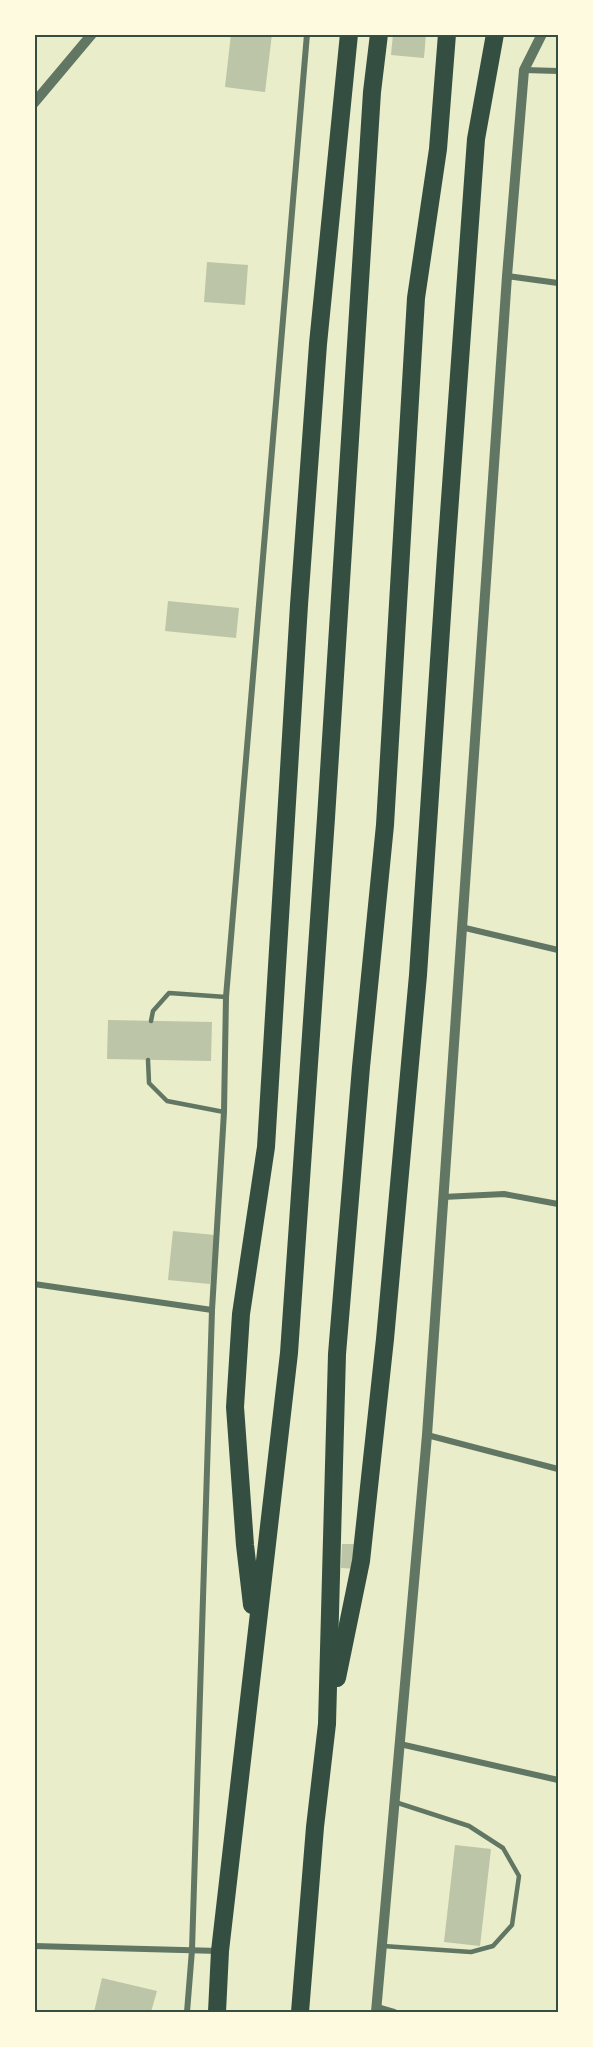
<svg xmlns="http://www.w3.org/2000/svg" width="593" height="2047" font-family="'Libre Baskerville',serif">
<rect width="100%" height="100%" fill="#e9edc9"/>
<!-- building -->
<g fill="#bcc5a7">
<polygon points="231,34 272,34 265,92 225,87"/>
<polygon points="393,34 426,34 424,58 391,55"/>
<polygon points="207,262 248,265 245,305 204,302"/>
<polygon points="168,601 239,608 236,638 165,631"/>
<polygon points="108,1020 212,1022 211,1061 107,1059"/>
<polygon points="173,1231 215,1235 210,1284 168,1280"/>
<polygon points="342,1544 360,1544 359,1569 341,1568"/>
<polygon points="455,1845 491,1849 480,1946 444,1942"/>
<polygon points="102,1978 157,1991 151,2012 94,2012"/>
</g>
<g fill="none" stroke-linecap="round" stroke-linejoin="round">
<!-- service -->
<g stroke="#617663" stroke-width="4.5">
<polyline points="151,1021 153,1011 169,993 226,997"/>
<polyline points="148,1060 149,1083 167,1101 224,1112"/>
<polyline points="383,1946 471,1952 493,1946 512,1925 519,1876 503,1848 469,1826 395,1802"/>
</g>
<!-- minor -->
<g stroke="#617663" stroke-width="6">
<polyline points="524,70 558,71"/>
<polyline points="507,276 558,283"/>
<polyline points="461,927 558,950"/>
<polyline points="443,1197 504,1194 558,1204"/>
<polyline points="34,1284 212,1310"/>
<polyline points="427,1435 558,1469"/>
<polyline points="400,1744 558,1780"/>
<polyline points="34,1946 219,1951"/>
<polyline points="377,2007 394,2012"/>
<polyline points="34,2012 35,2012"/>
<polyline points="187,2012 192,1950 212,1310 224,1112 226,997 307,34"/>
</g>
<!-- tertiary -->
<g stroke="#617663" stroke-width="10">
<polyline points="34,103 92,34"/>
<polyline points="376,2012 427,1435 507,276 524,70 542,34"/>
</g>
<!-- motorway -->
<g stroke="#344e41" stroke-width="18">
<polyline points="252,1605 245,1545 235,1407 241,1314 266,1147 299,605 318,344 349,34"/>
<polyline points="337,1678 361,1561 385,1339 418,975 446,555 476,139 495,34"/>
<polyline points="217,2012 220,1951 289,1353 326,818 372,92 379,34"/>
<polyline points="300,2012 315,1827 327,1724 337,1354 361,1067 385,825 416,298 438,149 447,34"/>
</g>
</g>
<!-- border -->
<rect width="593" height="2047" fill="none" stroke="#fefae0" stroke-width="72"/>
<rect x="36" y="36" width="521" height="1975" fill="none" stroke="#344e41" stroke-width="2"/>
</svg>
